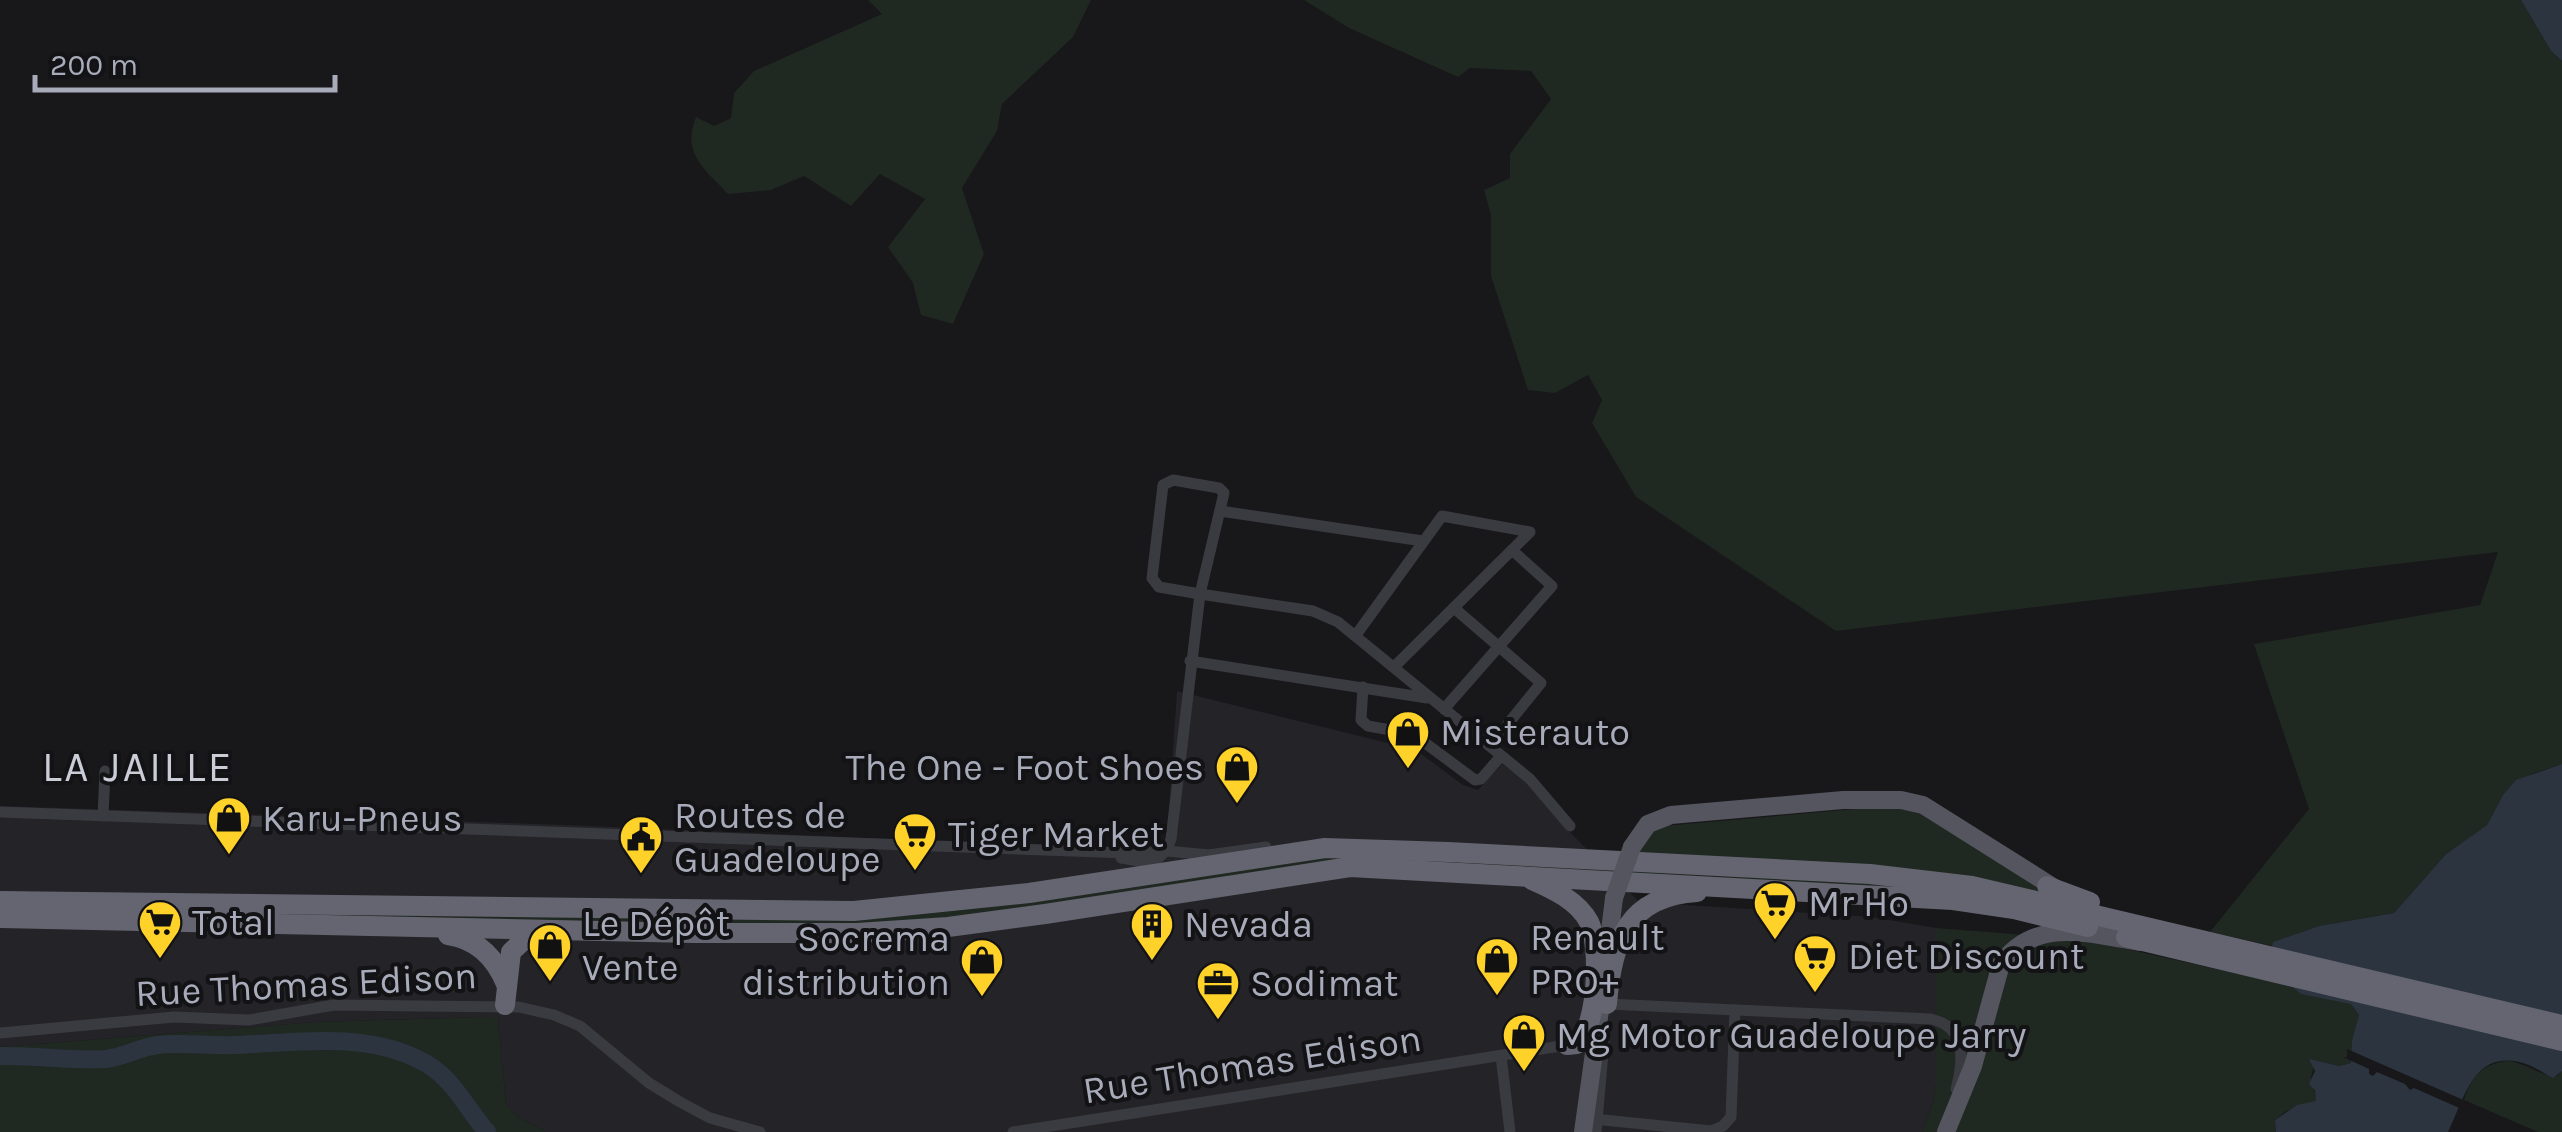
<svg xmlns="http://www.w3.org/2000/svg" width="2562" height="1132" font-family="Karla,sans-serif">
<rect width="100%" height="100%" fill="#18171a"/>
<!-- built -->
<polygon fill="#242327" points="1177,691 1416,750 1463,785 1478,790 1502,764 1537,789 1557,819 1639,902 1872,917 1936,928 1936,1085 1933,1102 1922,1132 546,1132 519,1118 506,1105 498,1020 484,1017 316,1022 0,1047 0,806 566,825 1166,851"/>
<!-- green -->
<g fill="#1f2821">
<path d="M868,0h223l-18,37 -71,67 -5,27 -35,57 22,66 -31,70 -32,-9 -8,-32 -25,-36 37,-48 -45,-25 -29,32 -47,-30 -33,14 -43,4c-23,-25 -47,-40 -32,-77l18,9 17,-8 3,-25 20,-22 128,-57z"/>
<polygon points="1304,0 2521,0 2551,51 2562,61 2562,764 2532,774 2503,795 2487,825 2446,854 2394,913 2319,926 2274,942 2273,946 2210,932 2309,809 2254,644 2480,605 2498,552 1836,631 1636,497 1592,423 1602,400 1588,375 1555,393 1528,390 1491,276 1491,215 1484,190 1510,178 1510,154 1551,99 1531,71 1470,68 1458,77 1349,28"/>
<polygon points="1889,806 1928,815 2052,897 1636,857 1652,832 1664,826"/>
<path d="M1361,854l506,27 97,10 -548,-27 -539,62 -242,-1 -635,-19 869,13c166,-14 327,-50 492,-65z"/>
<polygon points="1936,928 2081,939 2289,985 2351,1004 2359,1015 2351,1063 2339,1066 2315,1061 2311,1077 2317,1101 2286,1111 2275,1120 2276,1132 1922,1132 1933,1102 1936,1085"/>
<polygon points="483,1017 498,1019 506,1105 519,1118 546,1132 0,1132 0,1047 316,1022"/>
<path d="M2506,1061c20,1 35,16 51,15l5,-5v61h-24l-74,-32c8,-24 17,-35 42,-39z"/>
</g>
<!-- water -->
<g fill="#2c343f">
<polygon points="2521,0 2562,0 2562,61 2551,51"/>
<path d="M2562,764v307l-9,7c-10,-5 -19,-12 -30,-15 -50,-14 -58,35 -75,69h-172l-1,-12 22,-15 19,-4 -1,-11 -6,-6 6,-13 -6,-12 30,7 12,-3 1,-22 7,-26 -8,-11 -50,-10 -32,-26 4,-26 46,-16 75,-13 52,-59 41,-29 16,-30 13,-15z"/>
</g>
<!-- pier -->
<polygon fill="#18171a" points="2347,1049 2468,1102 2464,1110 2414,1088 2410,1090 2405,1084 2377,1072 2373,1076 2369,1074 2369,1069 2343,1057 2347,1057"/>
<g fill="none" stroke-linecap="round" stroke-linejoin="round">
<!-- river -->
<path stroke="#2c343f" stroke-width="18" d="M0,1056c35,-1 71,5 106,3 18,-2 34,-12 52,-14 24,-3 51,1 76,0 63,-2 136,-15 193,19 27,16 40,45 60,68"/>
<!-- street -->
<g stroke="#3a3a41" stroke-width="11">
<polygon points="1173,480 1219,488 1224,493 1200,594 1159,587 1152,578 1163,485"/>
<polyline points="1220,511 1423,541"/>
<polyline points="1454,608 1541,683 1490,746"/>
<polyline points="1356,635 1442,516 1530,532 1394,667"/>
<polyline points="1190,661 1427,698"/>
<polyline points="1363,687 1361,720 1368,726 1413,734 1475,780 1481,779 1501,756"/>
<polyline points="1444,709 1552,586 1512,550"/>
<polyline points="0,812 1128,853 1167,851 1209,855 1266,847"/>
<polyline points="103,816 105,771"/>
<path d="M1121,858c25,5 40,9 50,-19l29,-245 113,17 25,11 192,157 40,47"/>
<path d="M1607,1009v-5l324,15c35,8 33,40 25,70"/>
<polyline points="0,1033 174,1017 249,1020 334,1005 519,1007 554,1015 580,1026 649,1083 680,1102 710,1118 760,1132"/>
<polyline points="1501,1056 1510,1132"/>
<polyline points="1594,1119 1711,1131 1723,1126 1731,1117 1735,1010"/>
<polyline points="1013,1132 1567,1045"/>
<polyline points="1596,1132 1604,1042"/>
</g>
<!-- primary -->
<g stroke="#54555e" stroke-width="18">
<polyline points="1632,847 1648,824 1671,815 1843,800 1901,800 1923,805 2061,892"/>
<polyline points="1605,972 1614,898"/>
<polyline points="1583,1132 1601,1003"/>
<path d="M1946,1132l27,-66 28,-102c34,-48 89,-30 139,-22"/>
</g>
<!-- highway -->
<g stroke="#646570" stroke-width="20">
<path d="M1532,880c21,9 46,21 57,42 12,24 9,104 -12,122l-10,1"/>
<polyline points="2047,886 2090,902"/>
<polyline points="0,901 854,911 1029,893 1325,848 1448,852 1870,874 1972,886 2562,1025"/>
<polyline points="0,918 694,933 857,933 948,927 1045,914 1350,867 1953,900 2014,909 2088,927"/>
<path d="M448,935c29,4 47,22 58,49"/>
<polyline points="2126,937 2562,1041"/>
<path d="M1607,1004c5,-62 20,-108 90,-112"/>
<polyline points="505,1005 511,952 526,938 543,936"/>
</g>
<!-- primary-bridge -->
<polyline stroke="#54555e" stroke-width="18" points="1614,898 1632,847"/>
</g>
<!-- icons -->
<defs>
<g id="shop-pin" transform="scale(2.25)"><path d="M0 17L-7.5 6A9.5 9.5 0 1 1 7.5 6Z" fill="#ffd22a" stroke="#131215"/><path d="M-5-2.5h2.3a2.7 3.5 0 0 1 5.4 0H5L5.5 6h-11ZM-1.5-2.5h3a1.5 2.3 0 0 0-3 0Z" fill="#111"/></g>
<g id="supermarket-pin" transform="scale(2.25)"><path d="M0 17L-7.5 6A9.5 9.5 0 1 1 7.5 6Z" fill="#ffd22a" stroke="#131215"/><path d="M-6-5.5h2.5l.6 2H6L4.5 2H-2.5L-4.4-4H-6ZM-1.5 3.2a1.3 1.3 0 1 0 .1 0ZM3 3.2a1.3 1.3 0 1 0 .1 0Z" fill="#111"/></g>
<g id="civic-pin" transform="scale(2.25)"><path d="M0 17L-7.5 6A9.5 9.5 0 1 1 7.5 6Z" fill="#ffd22a" stroke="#131215"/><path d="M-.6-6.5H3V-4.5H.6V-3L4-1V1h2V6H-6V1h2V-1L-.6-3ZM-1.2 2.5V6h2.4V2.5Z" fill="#111"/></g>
<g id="building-pin" transform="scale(2.25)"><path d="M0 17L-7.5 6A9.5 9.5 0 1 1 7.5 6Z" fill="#ffd22a" stroke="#131215"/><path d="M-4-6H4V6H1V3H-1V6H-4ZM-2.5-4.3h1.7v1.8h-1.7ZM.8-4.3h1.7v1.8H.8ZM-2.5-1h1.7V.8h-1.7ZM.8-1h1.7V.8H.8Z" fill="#111"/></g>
<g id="office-pin" transform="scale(2.25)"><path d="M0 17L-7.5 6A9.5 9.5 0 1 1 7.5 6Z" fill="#ffd22a" stroke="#131215"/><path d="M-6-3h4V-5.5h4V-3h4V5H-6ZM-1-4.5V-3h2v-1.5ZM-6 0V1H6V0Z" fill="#111"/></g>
</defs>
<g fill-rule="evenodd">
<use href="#shop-pin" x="1408" y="732"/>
<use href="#shop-pin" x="1237" y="767"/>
<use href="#shop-pin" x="229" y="818"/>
<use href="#supermarket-pin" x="915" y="834"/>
<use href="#civic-pin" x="641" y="837"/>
<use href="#supermarket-pin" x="1775" y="903"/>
<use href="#supermarket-pin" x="160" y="922"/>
<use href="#building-pin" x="1152" y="924"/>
<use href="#shop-pin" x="550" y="945"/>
<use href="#supermarket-pin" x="1815" y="956"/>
<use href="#shop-pin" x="1497" y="959"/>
<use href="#shop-pin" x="982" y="960"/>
<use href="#office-pin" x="1218" y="983"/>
<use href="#shop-pin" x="1524" y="1035"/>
</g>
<g text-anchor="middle" stroke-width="8" stroke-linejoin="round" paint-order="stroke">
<!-- poi labels -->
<g font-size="38" fill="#a8acba" stroke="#131215" text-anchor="start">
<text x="1440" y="745">Misterauto</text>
<text x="1204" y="780" text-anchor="end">The One - Foot Shoes</text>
<text x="674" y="828">Routes de<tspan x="674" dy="44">Guadeloupe</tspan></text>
<text x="262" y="831">Karu-Pneus</text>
<text x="948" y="847">Tiger Market</text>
<text x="1808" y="916">Mr Ho</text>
<text x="192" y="935">Total</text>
<text x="582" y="936">Le Dépôt<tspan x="582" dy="44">Vente</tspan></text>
<text x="1184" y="937">Nevada</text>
<text x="1530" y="950">Renault<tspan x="1530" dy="44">PRO+</tspan></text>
<text x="950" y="951" text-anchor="end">Socrema<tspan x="950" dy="44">distribution</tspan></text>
<text x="1848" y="969">Diet Discount</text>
<text x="1250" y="996">Sodimat</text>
<text x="1556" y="1048">Mg Motor Guadeloupe Jarry</text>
</g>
<!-- street labels -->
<g font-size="38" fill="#a8acba" stroke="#131215">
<text transform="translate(306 984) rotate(-3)" y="13">Rue Thomas Edison</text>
<text transform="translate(1252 1064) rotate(-9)" y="13">Rue Thomas Edison</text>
</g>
<!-- quarter labels -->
<g font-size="42" letter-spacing="2.5" fill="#caccd6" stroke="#131215">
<text x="138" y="781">LA JAILLE</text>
</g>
</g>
<!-- scale -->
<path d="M35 75v15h300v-15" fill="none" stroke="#a8acba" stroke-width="5"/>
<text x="50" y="75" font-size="30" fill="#a8acba" stroke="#131215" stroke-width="8" paint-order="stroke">200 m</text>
</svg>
